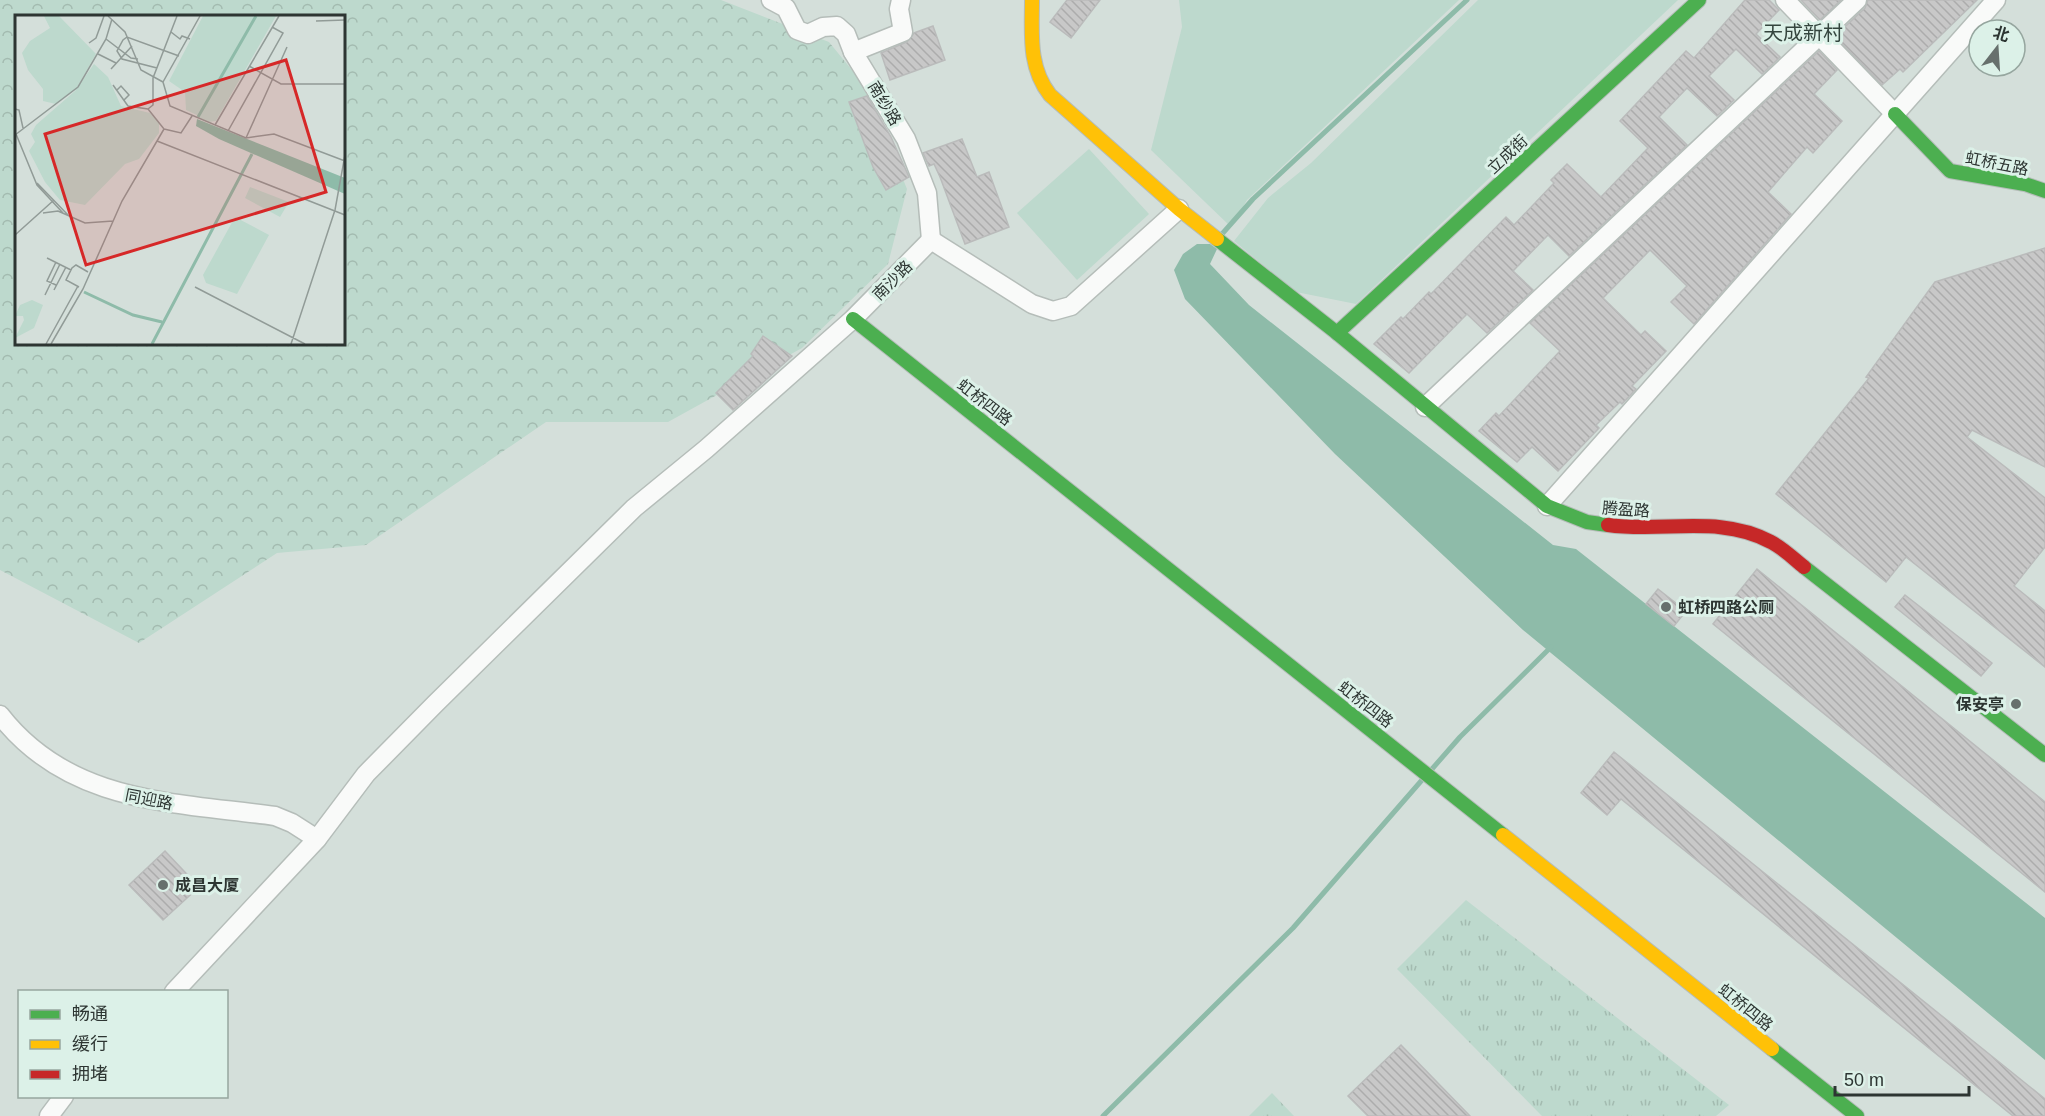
<svg xmlns="http://www.w3.org/2000/svg" width="2045" height="1116" font-family="Arial,'Noto Sans SC',sans-serif">
<defs>
<pattern id="grass-tufts" width="24" height="20" patternUnits="userSpaceOnUse" patternTransform="scale(1.5)"><rect width="24" height="20" fill="#bdd9cd"/><path d="M3 7l-1-3M5 7V3M7 7l1-3M15 17l-1-3M17 17v-4M19 17l1-3" fill="none" stroke="#a3bbb0"/></pattern>
<pattern id="forest-crowns" width="20" height="18" patternUnits="userSpaceOnUse" patternTransform="scale(1.5)"><rect width="20" height="18" fill="#bdd9cd"/><path d="M2 6a3 3 0 1 1 6 0M12 15a3 3 0 1 1 6 0" fill="none" stroke="#a3bbb0"/></pattern>
<pattern id="building-back-hatch" width="6" height="6" patternUnits="userSpaceOnUse" patternTransform="scale(1.5)"><rect width="6" height="6" fill="#c8c8c8"/><path d="M-1 5l2 2M0 0l6 6M5-1l2 2" fill="none" stroke="#acacac"/></pattern>
</defs>
<rect width="100%" height="100%" fill="#d4dfda"/>
<!-- grass -->
<g fill="url(#grass-tufts)">
<polygon points="1466,900 1729,1105 1716,1116 1542,1116 1397,969"/>
<polygon points="1272,1093 1294,1116 1249,1116"/>
</g>
<!-- forest -->
<path fill="url(#forest-crowns)" fill-rule="evenodd" d="M0,0h721l108,42 36,44 42,103 -19,75 -86,84 -134,74h-122l-180,123 -89,8 -138,90 -139,-73zM16,16h328v328h-328z"/>
<!-- green -->
<g fill="#bdd9cd">
<polygon points="1179,0 1459,0 1247,200 1231,227 1151,150 1182,27"/>
<polygon points="1478,0 1678,0 1356,304 1296,292 1234,241 1268,198 1311,163"/>
<polygon points="1089,149 1149,214 1077,280 1017,213"/>
</g>
<!-- water -->
<polygon fill="#8ebba9" points="1197,244 1210,244 1217,249 1210,264 1249,305 1553,545 1576,549 2045,918 2045,1060 1523,630 1335,454 1185,299 1174,270 1183,254"/>
<g fill="none" stroke-linecap="round" stroke-linejoin="round">
<!-- stream -->
<g stroke="#8ebba9" stroke-width="5">
<polyline points="1222,234 1253,199 1467,0"/>
<polyline points="1432,769 1460,737 1551,647"/>
<polyline points="1103,1116 1293,928 1422,780"/>
</g>
</g>
<!-- building -->
<g fill="url(#building-back-hatch)" stroke="#babbbb" stroke-width="1.5">
<polygon points="1067,0 1100,0 1071,38 1050,22"/>
<polygon points="1745,0 1769,0 1779,10 1756,34 1780,57 1762,74 1736,49 1709,76 1734,100 1717,116 1687,88 1659,117 1687,145 1569,256 1548,235 1513,271 1533,290 1487,333 1467,314 1409,373 1374,344 1401,317 1403,319 1429,292 1431,294 1506,217 1514,225 1554,183 1551,180 1567,164 1601,197 1648,148 1620,121 1686,51 1694,58"/>
<polygon points="1801,0 1841,0 1820,20"/>
<polygon points="1868,0 1977,0 1903,72 1900,69 1882,85 1835,36 1865,8"/>
<polygon points="933,26 945,60 890,80 881,53 907,42 914,33"/>
<polygon points="1819,51 1837,70 1814,94 1842,121 1813,153 1807,147 1768,192 1791,214 1694,324 1671,302 1687,286 1650,250 1603,298 1641,335 1645,331 1666,351 1632,386 1636,389 1622,404 1620,402 1596,425 1599,428 1558,471 1532,447 1517,462 1479,431 1496,413 1499,416 1560,351 1530,323"/>
<polygon points="867,96 891,137 909,177 886,190 873,167 849,102"/>
<polygon points="962,139 977,177 989,172 1009,227 965,244 940,177 934,164 929,166 923,153"/>
<polygon points="2045,248 2045,467 1972,430 1967,437 2045,498 2045,547 2014,586 2045,611 2045,667 1906,557 1886,582 1776,494 1869,378 1866,377 1935,282"/>
<polygon points="763,336 792,356 733,410 716,393 753,356 751,354"/>
<polygon points="1757,569 2045,802 2045,892 1713,624"/>
<polygon points="1658,589 1686,611 1674,626 1646,604"/>
<polygon points="1905,595 1992,663 1981,676 1895,607"/>
<polygon points="1614,752 2045,1099 2045,1116 2013,1116 1621,799 1607,815 1581,793"/>
<polygon points="165,851 199,887 163,920 129,885"/>
<polygon points="1401,1045 1470,1116 1368,1116 1348,1096"/>
</g>
<g fill="none" stroke-linecap="round" stroke-linejoin="round">
<!-- street casing -->
<g stroke="#b5bdb9" stroke-width="21">
<g id="street">
<polyline points="771,0 786,8 797,30 808,34 823,27 837,26 846,34 853,52 906,139 927,193 931,240"/>
<polyline points="1785,0 1895,114"/>
<polyline points="853,52 903,32 899,9 901,0"/>
<polyline points="931,240 1032,304 1053,311 1071,306 1179,209"/>
<polyline points="1425,407 1857,0"/>
<polyline points="1547,506 1996,0"/>
<path d="M0,715c69,89 174,87 275,101l17,7 25,16"/>
<polyline points="174,992 317,839 366,774 435,704 634,508 706,449 853,319 931,240"/>
<polyline points="49,1116 64,1096"/>
</g>
</g>
<!-- fast casing -->
<g stroke="#b5bdb9" stroke-width="16">
<g id="fast">
<polyline points="1895,114 1950,171 2025,184 2045,191"/>
<polyline points="1217,239 1337,333 1547,506 1587,522 1608,525"/>
<polyline points="853,319 1503,835"/>
<polyline points="1337,333 1699,0"/>
<polyline points="1804,567 2045,755"/>
<polyline points="1772,1049 1857,1116"/>
</g>
</g>
<!-- slow casing -->
<g stroke="#b5bdb9" stroke-width="16">
<g id="slow">
<path d="M1032,0c0,34 -4,67 18,95l129,114 38,30"/>
<polyline points="1503,835 1772,1049"/>
</g>
</g>
<!-- jam casing -->
<g stroke="#b5bdb9" stroke-width="16">
<path id="jam" d="M1608,525c54,8 112,-11 163,17 12,6 23,17 33,25"/>
</g>
<!-- street -->
<use href="#street" stroke="#f9faf9" stroke-width="18"/>
<!-- fast -->
<use href="#fast" stroke="#4caf50" stroke-width="14"/>
<!-- slow -->
<use href="#slow" stroke="#ffc107" stroke-width="14"/>
<!-- jam -->
<use href="#jam" stroke="#c62828" stroke-width="14"/>
</g>
<!-- markers -->
<g fill="#67706d" stroke="#dcf1e8" stroke-width="2">
<circle cx="1666" cy="607" r="6"/>
<circle cx="2016" cy="704" r="6"/>
<circle cx="163" cy="885" r="6"/>
</g>
<g text-anchor="middle" stroke-width="6" stroke-linejoin="round" paint-order="stroke">
<!-- street labels -->
<g font-size="16" fill="#2d3532" stroke="#dcf1e8">
<text transform="translate(885 103) rotate(59)" y="6">南纱路</text>
<text transform="translate(1507 154) rotate(-43)" y="6">立成街</text>
<text transform="translate(1997 163) rotate(11)" y="6">虹桥五路</text>
<text transform="translate(892 280) rotate(-45)" y="6">南沙路</text>
<text transform="translate(985 402) rotate(38)" y="6">虹桥四路</text>
<text transform="translate(1626 509) rotate(4)" y="6">腾盈路</text>
<text transform="translate(1366 704) rotate(38)" y="6">虹桥四路</text>
<text transform="translate(149 799) rotate(11)" y="6">同迎路</text>
<text transform="translate(1746 1007) rotate(39)" y="6">虹桥四路</text>
</g>
<!-- poi labels -->
<g font-size="16" font-weight="bold" fill="#2d3532" stroke="#dcf1e8" text-anchor="start">
<text x="1678" y="613">虹桥四路公厕</text>
<text x="2004" y="710" text-anchor="end">保安亭</text>
<text x="175" y="891">成昌大厦</text>
</g>
<!-- quarter labels -->
<g font-size="20" fill="#34453e" stroke="#dcf1e8">
<text x="1803" y="40">天成新村</text>
</g>
</g>
<!-- overview -->
<g transform="translate(15 15)">
<rect width="330" height="330" fill="#d4dfda"/>
<path d="M235,172l39,15 -9,15 -35,-19zM220,202l34,18 -32,59 -31,-11 -3,-8z" fill="#bdd9cd"/>
<path d="M29,1h15l37,38 -20,35 -20,15 -13,-3v-12l-15,-19 -6,-17 8,-12 20,-13zM79,49l14,13 13,29 29,7 9,10v10l-20,26 -14,5 -40,41 -25,-5 -15,-18 -16,-31 6,-9 -4,-8 5,-9 39,-34zM17,285l11,5 -9,23 -19,10 9,-18 -1,-4h-8l5,-11z" fill="#bdd9cd"/>
<path d="M188,1h73l-60,105 -7,1 -10,-4 3,-6 37,-69 -40,73 -13,-6 -1,-18 -16,-11z" fill="#bdd9cd"/>
<path d="M182,104l148,59v16l-126,-55 -23,-13z" fill="#8ebba9"/>
<path fill="none" stroke="#8ebba9" stroke-width="3" d="M183,102l58,-101M69,277l49,23 29,7M137,329l100,-190"/>
<path fill="none" stroke="#919b97" stroke-width="1.5" d="M93,1l17,16 16,38 22,12M185,1l-37,66 7,24 76,32 28,-4 71,27M301,6l29,-1M156,17l9,7 2,-3 8,3M91,24l25,19 7,1M74,28l7,-5 8,-22M83,39l18,9M234,51l32,18h64M142,53l-35,-9 -5,-8 6,-11 4,-3 52,19M96,54l21,-23M98,70l15,21 20,3M102,75l4,-4 8,9 -5,5M0,94l4,1 4,18M133,94l5,-4v-27l24,-62M133,94l16,20M200,110l64,-109M149,114l17,4 11,-17M213,116l55,-98 -11,-6M1,119l21,51 26,28M0,120l63,-48 28,-48 6,-20M231,123l41,-91M142,126l188,74M22,168l31,32M28,198l15,-2 27,12 28,-2M0,220l39,-35M32,243l24,12M41,247l-9,19 9,4M64,272l-13,-7 6,-12 4,-3 12,7M180,272l110,57M39,275l12,-23M30,280l15,-31M31,329l32,-58M36,329l32,-55 39,-88 42,-72M276,329l44,-134 10,-55"/>
<path fill="#d62828" fill-opacity="0.15" stroke="#d62828" stroke-width="3" d="M271,45l40,132 -240,73 -41,-131z"/>
<rect width="330" height="330" fill="none" stroke="#2d3532" stroke-width="3"/>
</g>
<!-- legend -->
<rect x="18" y="990" width="210" height="108" fill="#dcf1e8" stroke="#96a69f" stroke-width="1.5"/>
<rect x="30" y="1010" width="30" height="9" fill="#4caf50" stroke="#96a69f" stroke-width="1.5"/>
<text x="72" y="1020" font-size="18" fill="#2d3532">畅通</text>
<rect x="30" y="1040" width="30" height="9" fill="#ffc107" stroke="#96a69f" stroke-width="1.5"/>
<text x="72" y="1050" font-size="18" fill="#2d3532">缓行</text>
<rect x="30" y="1070" width="30" height="9" fill="#c62828" stroke="#96a69f" stroke-width="1.5"/>
<text x="72" y="1080" font-size="18" fill="#2d3532">拥堵</text>
<!-- north arrow -->
<g transform="translate(1997 48) rotate(17)"><circle r="28" fill="#dcf1e8" stroke="#96a69f" stroke-width="1.5"/>
<path d="M0-4.5L10 22L0 15L-10 22Z" fill="#67706d"/>
<text y="-9" font-size="16" font-weight="bold" text-anchor="middle" fill="#2d3532">北</text>
</g>
<!-- scale -->
<path d="M1835 1086v9h134v-9" fill="none" stroke="#2d3532" stroke-width="3"/>
<text x="1844" y="1086" font-size="18" fill="#2d3532" stroke="#dcf1e8" stroke-width="4.5" paint-order="stroke">50 m</text>
</svg>
